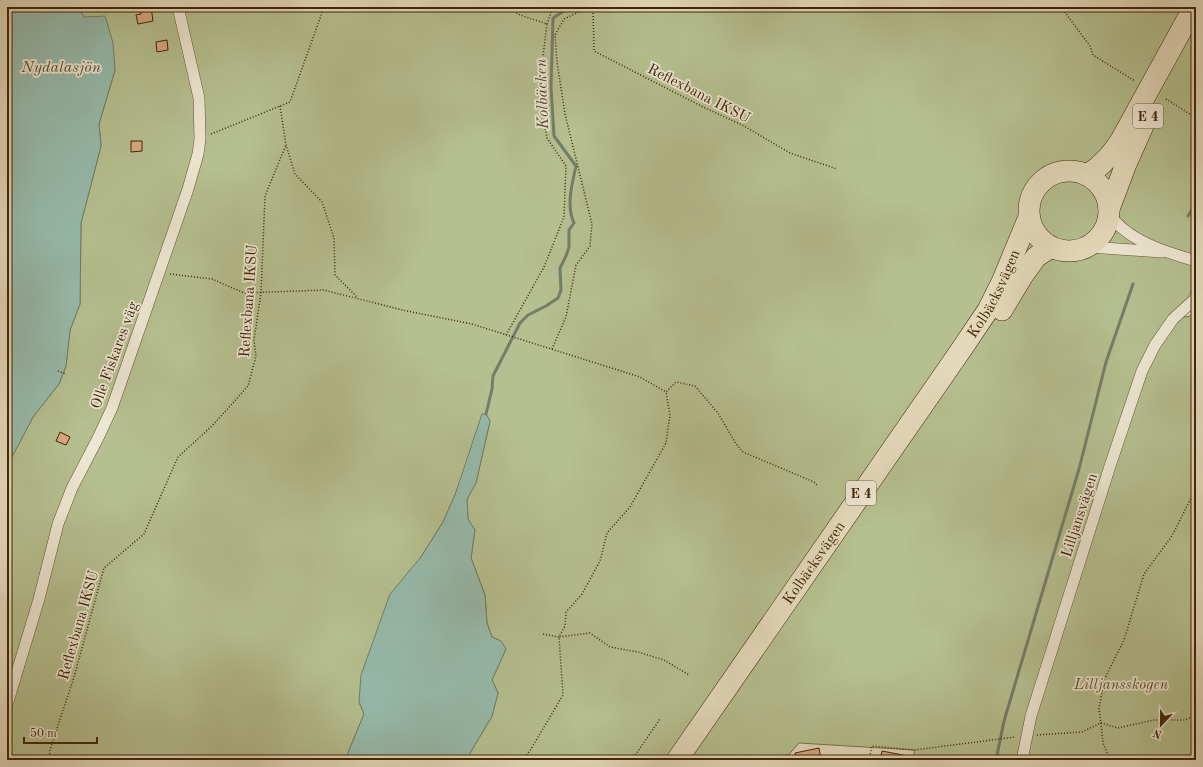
<svg xmlns="http://www.w3.org/2000/svg" width="1203" height="767" font-family="'Old Standard TT',serif">
<rect width="100%" height="100%" fill="#e3d9ba"/>
<filter id="stains"><feTurbulence type="fractalNoise" baseFrequency=".005" numOctaves="4"/><feColorMatrix values="0 0 0 0 .2 0 0 0 0 .09 0 0 0 0 .02 0 0 0 .5 -.17"/></filter>
<radialGradient id="worn" r=".72"><stop offset=".6" stop-color="#630" stop-opacity="0"/><stop offset="1" stop-color="#630" stop-opacity=".3"/></radialGradient>
<!-- green -->
<polygon fill="#b5bf8f" stroke="#7a724a" points="78,7 1196,7 1196,298 1174,319 1196,315 1196,760 914,760 914,750 799,743 784,760 466,760 492,716 498,693 492,680 506,649 501,641 492,637 487,623 485,595 471,558 475,530 468,519 467,499 476,483 490,421 486,414 455,495 443,522 421,557 359,702 364,714 345,760 7,760 7,465 13,455 33,417 59,384 66,366 70,330 80,304 81,223 101,146 99,124 115,70"/>
<!-- water -->
<g fill="#96baab" stroke="#747e69">
<polygon points="7,7 78,7 84,17 105,16 113,43 115,70 99,124 101,146 81,223 80,304 70,330 66,366 59,384 33,417 13,455 7,465"/>
<polygon points="482,414 486,414 490,421 476,483 467,499 468,519 475,530 471,558 485,595 487,623 492,637 501,641 506,649 492,680 498,693 492,716 466,760 345,760 364,714 359,702 361,675 390,594 421,557 443,522 455,495"/>
</g>
<g fill="none" stroke-linecap="round" stroke-linejoin="round">
<!-- stream -->
<g stroke="#747e69" stroke-width="3">
<polyline points="1188,216 1196,203"/>
<path d="M486,414l6,-25 1,-13 27,-53 8,-8 18,-9 12,-8 3,-8 -1,-22 6,-12 3,-9v-17l5,-7c-8,-17 -2,-39 2,-57l-22,-30 -3,-49 2,-69 17,-11"/>
<polyline points="996,760 1004,721 1079,469 1106,362 1133,284"/>
</g>
</g>
<!-- building -->
<g fill="#daa880" stroke="#402506">
<polygon points="140,7 151,7 153,21 138,24 136,15 141,14"/>
<polygon points="167,40 168,50 157,52 156,42"/>
<polygon points="131,141 142,141 142,151 131,152"/>
<polygon points="60,432 70,437 66,445 56,441"/>
<polygon points="819,748 821,760 796,760 795,753"/>
<polygon points="882,751 908,756 907,760 880,760"/>
</g>
<g fill="none" stroke-linecap="round" stroke-linejoin="round">
<!-- street casing -->
<g stroke="#695233" stroke-width="12">
<g id="street">
<path d="M1109,214c19,27 56,38 87,47"/>
<polyline points="1089,247 1162,252"/>
<polyline points="7,705 39,599 58,524 72,488 98,438 112,408 188,189 198,154 200,139 199,98 178,7"/>
<polyline points="1022,760 1031,716 1042,681 1110,466 1142,371 1155,345 1173,319 1195,299 1196,294"/>
</g>
</g>
<!-- highway casing -->
<g stroke="#402506" stroke-width="22">
<g id="highway">
<circle cx="1069" cy="211" r="40"/>
<path d="M1087,175c15,-9 24,-20 34,-35l73,-133"/>
<polyline points="1109,209 1126,164 1143,126"/>
<polyline points="1002,310 1023,275 1036,257 1051,247"/>
<path id="s1" d="M677,760l284,-410 27,-40 14,-28 27,-65"/>
</g>
</g>
<!-- path -->
<g stroke="#402506" stroke-width="1.5" stroke-dasharray="1 2" stroke-linecap="butt">
<polyline points="593,7 594,51 701,106 744,126 790,153 837,169"/>
<polyline points="1061,7 1090,46 1093,55 1135,81"/>
<polyline points="547,24 553,7"/>
<polyline points="1166,99 1196,118"/>
<polyline points="280,106 286,145 295,174 322,202 334,238 335,275 357,297"/>
<polyline points="211,134 290,102 324,7"/>
<polyline points="170,274 212,279 244,293 324,290 402,310 472,324 640,377 666,392 676,382 695,386 718,413 736,444 743,452 814,482 817,485"/>
<polyline points="506,335 544,267 564,217 566,166 547,138 543,115 541,72 547,24 520,15 506,7"/>
<polyline points="552,349 566,317 576,265 590,246 592,224 565,114 557,62 555,35 564,19 589,7"/>
<polyline points="58,371 66,374"/>
<polyline points="1196,488 1172,536 1144,574 1124,640 1104,680 1099,709 1101,723 1118,728 1154,720 1185,720 1196,715"/>
<polyline points="543,634 559,637 565,626 566,612 582,594 600,561 607,533 630,507 666,443 670,415 666,392"/>
<polyline points="1037,735 1082,732 1101,723 1103,743 1110,760"/>
<polyline points="49,760 50,750 74,677 104,568 144,534 178,457 213,425 248,386 256,356 254,340 261,293 265,196 286,145"/>
<polyline points="523,760 531,749 563,695 559,637 590,633 610,647 638,652 664,660 689,675"/>
<polyline points="632,760 660,719"/>
<polyline points="833,760 843,756 869,760"/>
<polyline points="869,760 872,746 914,750 1015,737"/>
</g>
<!-- street -->
<use href="#street" stroke="#ede6d2" stroke-width="11"/>
<!-- highway -->
<use href="#highway" stroke="#e3d9ba" stroke-width="21"/>
</g>
<g text-anchor="middle" stroke-width="3.5" stroke-linejoin="round" paint-order="stroke">
<!-- shield labels -->
<g fill="#ede6d2" stroke="#745f43" stroke-width="1">
<rect x="1133" y="104" width="30" height="24" rx="3"/>
<rect x="846" y="481" width="30" height="24" rx="3"/>
</g>
<g font-size="14" font-weight="bold" fill="#402506">
<text x="1148" y="121">E 4</text>
<text x="861" y="498">E 4</text>
</g>
<!-- street labels -->
<g font-size="15" fill="#402506" stroke="#ede6d2">
<text transform="translate(699 93) rotate(27)" y="5">Reflexbana IKSU</text>
<text dy="5" stroke="none"><textPath href="#s1" startOffset="564">Kolbäcksvägen</textPath></text>
<text transform="translate(248 301) rotate(-86)" y="5">Reflexbana IKSU</text>
<text transform="translate(114 355) rotate(-70)" y="5">Olle Fiskares väg</text>
<text transform="translate(1079 515) rotate(-72)" y="5">Lilljansvägen</text>
<text dy="5" stroke="none"><textPath href="#s1" startOffset="240">Kolbäcksvägen</textPath></text>
<text transform="translate(78 625) rotate(-74)" y="5">Reflexbana IKSU</text>
</g>
<!-- park labels -->
<g font-size="15" font-style="italic" fill="#5d4c28" stroke="#ede6d2">
<text x="1121" y="689">Lilljansskogen</text>
</g>
<!-- water labels -->
<g font-size="16" font-style="italic" fill="#564a2f" stroke="#ede6d2">
<text x="61" y="72">Nydalasjön</text>
<text transform="translate(541 94) rotate(-92)" y="6">Kolbäcken</text>
</g>
</g>
<!-- margin -->
<rect width="1203" height="767" fill="none" stroke="#e3d9ba" stroke-width="24"/>
<rect x="8" y="8" width="1187" height="751" fill="none" stroke="#402506" stroke-width="2"/>
<rect x="12" y="12" width="1179" height="743" fill="none" stroke="#402506"/>
<!-- north arrow -->
<g transform="translate(1161 725) rotate(202)" stroke="#ede6d2" stroke-width="3" paint-order="stroke">
<path d="M0-3L7 15L0 10L-7 15Z" fill="#402506"/>
<text y="-6" font-size="11" font-weight="bold" text-anchor="middle" fill="#402506">N</text>
</g>
<!-- scale -->
<path d="M24 737v6h73v-6" fill="none" stroke="#402506" stroke-width="2"/>
<text x="30" y="737" font-size="12" fill="#402506" stroke="#ede6d2" stroke-width="3" paint-order="stroke">50 m</text>
<rect width="100%" height="100%" filter="url(#stains)"/>
<rect width="100%" height="100%" fill="url(#worn)"/>
</svg>
